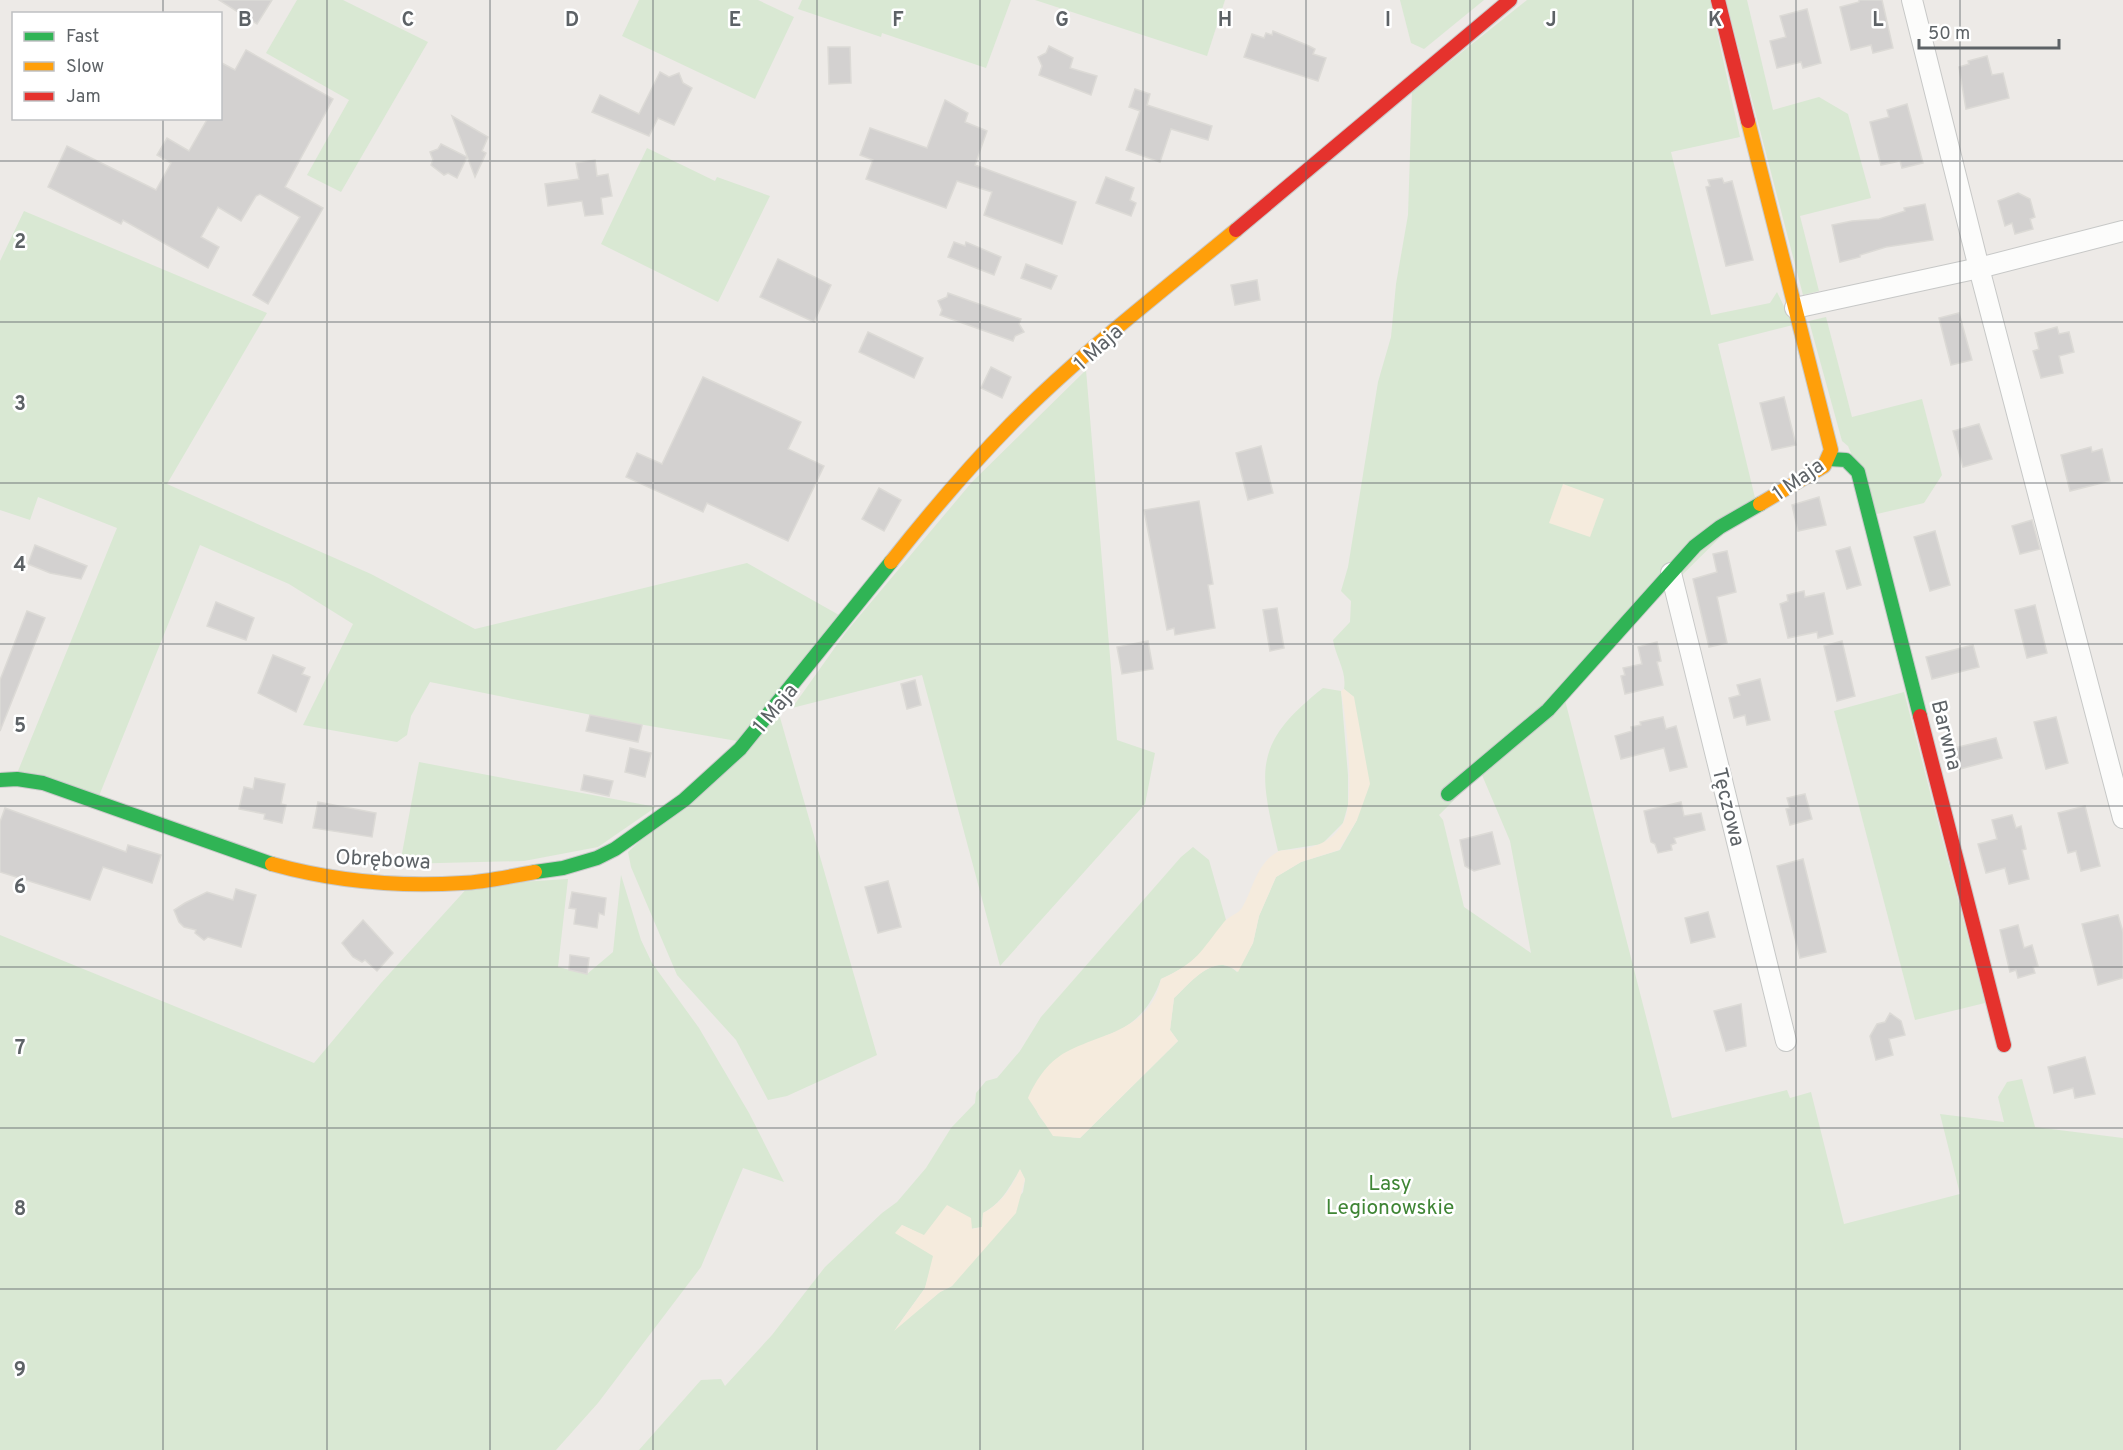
<svg xmlns="http://www.w3.org/2000/svg" width="2123" height="1450" font-family="Overpass,sans-serif">
<rect width="100%" height="100%" fill="#edeae7"/>
<!-- green -->
<g fill="#d9e8d3" fill-rule="evenodd">
<polygon points="297,0 343,0 428,42 341,192 307,175 349,100 266,53"/>
<polygon points="639,0 758,0 794,17 755,99 622,36"/>
<polygon points="802,0 1011,0 986,68 882,33 881,37 798,9"/>
<polygon points="1035,0 1225,0 1207,56"/>
<polygon points="1400,0 1484,0 1424,49 1411,43"/>
<path d="M1527,0h183l30,137 -69,15 40,163 59,-12 7,-11 16,33 -75,19 38,158 -317,313 4,5 21,87 67,46 -21,-112 -28,-66 83,-75 107,418 115,-28 3,8 21,-6 33,132 116,-30 -20,-80 64,8 -6,-25 9,-15 15,-3 13,48 88,11v312h-1484l62,-70 20,-1 4,7 47,-51 53,-68 57,-54 15,-11 29,-34 25,-40 24,-25 1,-10 10,-12 11,-3 23,-27 21,-34 140,-160 12,-10 16,13 17,60c-21,31 -30,43 -65,59 -9,27 -27,48 -56,57l-68,76c7,15 27,26 43,26l98,-97 -8,-11 4,-32c17,-16 41,-47 63,-26l16,-29 6,-27 17,-39 25,-15 39,-12 17,-30 -3,-123 -10,-8c3,-18 -8,-31 -11,-49l17,-18 1,-21 -10,-10 7,-24 30,-185 13,-45 5,-53 12,-69 4,-123zM1020,1170l5,10 -2,12 -71,94 -12,6 -44,36 29,-40 9,-32 -38,-23 6,-8 22,11 58,-9 1,-14c20,-11 26,-26 37,-43z"/>
<polygon points="1726,0 1747,0 1773,110 1819,97 1848,114 1871,198 1800,216 1819,291 1803,295"/>
<polygon points="647,148 715,181 717,177 770,196 718,302 601,244"/>
<polygon points="24,211 267,313 167,484 371,574 475,629 747,563 839,615 737,741 621,721 430,682 411,716 407,735 397,742 303,725 353,624 289,584 200,545 99,796 18,771 117,528 38,497 30,520 0,510 0,261"/>
<polygon points="1826,317 1852,417 1922,399 1942,475 1924,503 1877,514 1848,446 1842,441 1809,321"/>
<polygon points="1086,370 1117,740 1155,753 1145,804 1000,966 922,675 792,708 846,632 972,482"/>
<path d="M1323,688l18,3 7,84v30l-5,18 -21,21 -44,7c-19,-80 -26,-107 45,-163z"/>
<polygon points="1904,692 1985,1003 1915,1020 1834,711"/>
<polygon points="779,714 877,1055 787,1096 768,1100 736,1040 677,975 631,867 628,852"/>
<polygon points="419,762 656,807 598,847 524,861 400,864"/>
<polygon points="621,875 641,940 652,963 699,1028 749,1113 784,1182 743,1168 701,1267 598,1403 556,1450 0,1450 0,935 314,1063 381,983 470,885 568,879 558,967 587,974 613,952"/>
</g>
<!-- sand -->
<g fill="#f5ebdd">
<polygon points="1563,484 1604,499 1590,537 1549,523"/>
<path d="M1344,689l10,8 16,87 -13,36 -18,30 -38,12 -25,15 -17,39 -6,27 -15,29c-23,-21 -47,10 -64,26l-4,32 8,11 -98,97 -27,-2 -25,-38c9,-20 21,-38 42,-48 28,-14 65,-19 83,-49 4,-6 6,-15 8,-22 37,-17 39,-27 63,-57 5,-6 14,-8 18,-14 11,-18 14,-45 37,-57 3,-1 10,-1 14,-1 20,-2 39,-7 50,-27 13,-21 3,-106 -2,-132z"/>
<path d="M1020,1169l5,10 -9,34 -64,73 -12,6 -46,39 31,-43 8,-32 -38,-23 7,-8 22,10 23,-30 24,13 1,11 10,-2 1,-14c19,-10 28,-25 37,-44z"/>
</g>
<!-- building -->
<g fill="#d3d1d0" stroke="#dcdad6" stroke-width="1.5">
<polygon points="219,0 272,0 257,24"/>
<polygon points="1859,0 1882,0 1893,48 1873,53 1871,45 1851,50 1840,7 1859,2"/>
<polygon points="1807,9 1821,63 1803,68 1801,62 1777,68 1770,41 1786,37 1780,16"/>
<polygon points="1273,31 1309,46 1315,49 1313,54 1326,58 1318,81 1244,57 1252,34 1264,38 1266,33 1272,35"/>
<polygon points="1049,46 1073,58 1070,68 1097,76 1091,95 1039,75 1042,66 1038,57 1046,53"/>
<polygon points="828,47 850,47 851,83 829,84"/>
<polygon points="246,50 333,99 285,187 323,208 268,304 253,295 300,217 260,194 256,196 241,221 218,207 201,237 219,247 208,268 123,220 121,224 48,187 67,146 156,190 171,163 157,155 167,138 189,151 208,118 220,118 220,62 235,70"/>
<polygon points="1987,56 1992,75 2003,73 2009,98 1966,109 1959,67 1969,64 1968,61"/>
<polygon points="660,72 669,77 679,73 683,83 692,88 674,125 658,118 649,136 592,112 600,95 639,114"/>
<polygon points="1135,89 1150,94 1147,105 1212,126 1208,140 1171,129 1160,162 1126,150 1140,111 1129,107"/>
<polygon points="945,100 968,113 965,122 987,131 975,165 1076,202 1062,244 984,215 992,192 957,181 946,208 866,179 873,160 860,155 870,128 927,148"/>
<polygon points="1907,104 1923,163 1902,168 1900,161 1881,165 1870,122 1889,117 1887,110"/>
<polygon points="452,116 488,137 482,151 486,153 475,177"/>
<polygon points="441,144 467,157 457,178 448,173 444,175 431,165 433,160 430,152 438,149"/>
<polygon points="595,160 597,176 608,174 612,196 601,198 603,214 585,216 582,201 548,206 545,184 579,179 576,163"/>
<polygon points="1106,177 1134,188 1130,200 1136,203 1131,216 1096,203"/>
<polygon points="1722,178 1724,183 1732,181 1753,260 1726,266 1706,187 1710,186 1708,180"/>
<polygon points="2018,193 2030,199 2035,217 2030,219 2033,229 2015,234 2012,223 2005,226 1998,201"/>
<polygon points="1925,204 1933,240 1886,247 1860,255 1860,257 1840,262 1832,225 1852,221 1879,219 1905,211 1904,208"/>
<polygon points="954,242 965,246 966,242 1001,257 994,275 948,257"/>
<polygon points="778,259 831,285 814,322 760,297"/>
<polygon points="1026,264 1057,276 1051,289 1021,278"/>
<polygon points="1257,280 1260,300 1235,305 1231,285"/>
<polygon points="948,293 1021,319 1019,324 1024,332 1015,336 1013,341 940,315 942,310 938,301 947,297"/>
<polygon points="1959,313 1972,360 1951,365 1939,318"/>
<polygon points="2057,327 2059,334 2069,332 2074,352 2059,356 2063,373 2041,378 2033,351 2039,349 2035,333"/>
<polygon points="868,332 923,358 914,378 859,352"/>
<polygon points="991,367 1011,377 1002,398 981,388"/>
<polygon points="703,377 801,422 788,449 824,466 788,541 707,503 703,512 626,477 637,453 662,464"/>
<polygon points="1784,397 1796,445 1772,450 1760,403"/>
<polygon points="1979,424 1992,459 1963,467 1953,431"/>
<polygon points="1261,446 1273,493 1248,500 1236,453"/>
<polygon points="2091,447 2092,452 2102,449 2110,481 2070,491 2061,455"/>
<polygon points="879,488 901,500 884,531 862,519"/>
<polygon points="1819,497 1826,525 1798,531 1792,505"/>
<polygon points="1199,501 1213,584 1208,585 1215,628 1175,635 1174,628 1167,630 1144,510"/>
<polygon points="2032,520 2040,549 2020,554 2012,526"/>
<polygon points="1935,531 1950,585 1930,591 1914,537"/>
<polygon points="35,545 87,566 81,579 50,573 28,564"/>
<polygon points="1850,547 1861,585 1847,589 1836,551"/>
<polygon points="1727,551 1736,592 1717,597 1727,643 1709,647 1693,579 1717,572 1713,554"/>
<polygon points="1804,591 1805,597 1824,593 1833,634 1818,638 1817,632 1788,638 1780,604 1788,601 1787,595"/>
<polygon points="216,602 254,618 246,640 207,626"/>
<polygon points="2035,605 2047,653 2027,658 2015,610"/>
<polygon points="1277,608 1284,648 1270,651 1263,610"/>
<polygon points="27,611 45,618 0,731 0,680"/>
<polygon points="1148,641 1153,669 1122,674 1117,647"/>
<polygon points="1842,641 1855,696 1837,701 1824,646"/>
<polygon points="1657,642 1661,661 1657,662 1663,685 1625,694 1621,676 1625,675 1623,668 1642,664 1638,647"/>
<polygon points="1973,645 1979,667 1932,679 1926,657"/>
<polygon points="273,655 305,668 302,674 310,677 296,712 258,693"/>
<polygon points="1760,679 1770,720 1747,725 1745,715 1734,718 1729,698 1740,695 1737,685"/>
<polygon points="915,680 921,705 907,709 901,684"/>
<polygon points="590,715 642,725 638,742 586,731"/>
<polygon points="1663,717 1666,729 1676,726 1687,767 1670,771 1664,748 1621,759 1615,736 1632,731 1631,727 1641,725 1640,722"/>
<polygon points="2056,717 2068,763 2046,769 2034,722"/>
<polygon points="1996,738 2002,758 1956,770 1950,749"/>
<polygon points="630,748 651,753 645,777 625,772"/>
<polygon points="584,775 613,781 609,796 581,790"/>
<polygon points="255,778 285,784 281,804 286,805 282,823 264,819 265,814 239,809 244,787 253,789"/>
<polygon points="1805,794 1812,819 1790,825 1786,809 1790,808 1787,798"/>
<polygon points="318,802 376,813 372,837 313,828"/>
<polygon points="1681,802 1684,816 1701,813 1705,830 1674,838 1676,843 1671,845 1672,850 1658,853 1655,844 1651,842 1644,811"/>
<polygon points="2085,806 2100,866 2081,871 2076,851 2068,853 2058,813"/>
<polygon points="5,808 126,852 128,845 161,855 152,883 103,867 90,900 0,872 0,822"/>
<polygon points="2012,815 2016,828 2021,826 2026,849 2022,850 2029,879 2009,884 2005,868 1986,873 1978,844 1997,839 1992,820"/>
<polygon points="1492,832 1500,864 1474,871 1465,866 1460,840"/>
<polygon points="1803,859 1826,952 1800,958 1777,866"/>
<polygon points="888,881 901,927 878,933 865,887"/>
<polygon points="236,889 256,895 241,947 208,937 204,940 195,933 196,930 184,927 179,922 174,910 185,903 207,892 233,900"/>
<polygon points="572,892 606,898 604,915 599,913 597,928 574,924 576,909 569,908"/>
<polygon points="1708,912 1715,937 1691,943 1685,918"/>
<polygon points="2118,915 2123,932 2123,978 2098,985 2082,924"/>
<polygon points="363,920 393,953 377,971 365,960 362,962 353,957 342,943"/>
<polygon points="2018,925 2024,948 2032,945 2038,966 2033,967 2035,973 2018,978 2016,970 2010,972 2000,930"/>
<polygon points="570,955 589,958 587,974 569,970"/>
<polygon points="1741,1004 1746,1046 1726,1051 1714,1011"/>
<polygon points="1890,1013 1901,1021 1905,1035 1889,1039 1893,1055 1876,1060 1870,1036 1877,1024 1885,1022"/>
<polygon points="2085,1057 2095,1094 2075,1098 2073,1088 2054,1093 2048,1067"/>
</g>
<g fill="none" stroke-linecap="round" stroke-linejoin="round">
<!-- street casing -->
<g stroke="#c7c8c7" stroke-width="22">
<g id="street">
<polyline points="1912,0 1979,268 2123,818"/>
<polyline points="1795,308 1979,268 2123,231"/>
<polyline points="1671,573 1786,1041"/>
</g>
</g>
<!-- fast casing -->
<g stroke="#c9c9c9" stroke-width="16">
<g id="fast">
<polyline points="1829,459 1846,460 1858,472 1920,716"/>
<polyline points="0,780 17,779 43,783 272,864"/>
<polyline points="1448,794 1548,710 1695,546 1720,527 1760,504"/>
<polyline points="535,872 563,868 597,858 615,849 684,800 740,749 891,562"/>
</g>
</g>
<!-- slow casing -->
<g stroke="#c9c9c9" stroke-width="16">
<g id="slow">
<polyline points="1748,121 1831,450 1824,466 1760,504"/>
<path d="M891,562c38,-48 77,-94 120,-138 69,-70 149,-131 225,-194"/>
<path d="M272,864c61,17 126,23 190,19 25,-1 49,-7 73,-11"/>
</g>
</g>
<!-- jam casing -->
<g stroke="#c9c9c9" stroke-width="16">
<g id="jam">
<polyline points="1718,0 1748,121"/>
<polyline points="1236,230 1510,0"/>
<polyline points="1920,716 2004,1045"/>
</g>
</g>
<!-- street -->
<use href="#street" stroke="#fcfcfb" stroke-width="20"/>
<!-- fast -->
<use href="#fast" stroke="#30b455" stroke-width="14"/>
<!-- slow -->
<use href="#slow" stroke="#ff9f0a" stroke-width="14"/>
<!-- jam -->
<use href="#jam" stroke="#e5322d" stroke-width="14"/>
</g>
<!-- grid -->
<path fill="none" stroke="#5d6266" stroke-width="1.5" stroke-opacity="0.55" d="M163,0v14M327,0v1450M490,0v1450M653,0v1450M817,0v1450M980,0v1450M1143,0v1450M1306,0v1450M1470,0v1450M1633,0v1450M1796,0v1450M1960,0v1450M163,118v1332M0,161h2123M0,322h2123M0,483h2123M0,644h2123M0,806h2123M0,967h2123M0,1128h2123M0,1289h2123"/>
<g text-anchor="middle" stroke-width="5" stroke-linejoin="round" paint-order="stroke">
<!-- street labels -->
<g font-size="21" fill="#5d6266" stroke="#fff">
<text transform="translate(1098 347) rotate(-42)" y="7">1 Maja</text>
<text transform="translate(1798 479) rotate(-35)" y="7">1 Maja</text>
<text transform="translate(775 708) rotate(-50)" y="7">1 Maja</text>
<text transform="translate(1947 735) rotate(76)" y="7">Barwna</text>
<text transform="translate(1729 807) rotate(76)" y="7">Tęczowa</text>
<text transform="translate(383 859) rotate(3)" y="7">Obrębowa</text>
</g>
<!-- park labels -->
<g font-size="21" fill="#3f8535" stroke="#fff">
<text x="1390" y="1190">Lasy<tspan x="1390" dy="24">Legionowskie</tspan></text>
</g>
</g>
<g font-size="20" text-anchor="middle" font-weight="bold" fill="#5d6266" stroke="#fff" stroke-width="5" stroke-linejoin="round" paint-order="stroke">
<text x="245" y="26">B</text>
<text x="408" y="26">C</text>
<text x="572" y="26">D</text>
<text x="735" y="26">E</text>
<text x="898" y="26">F</text>
<text x="1062" y="26">G</text>
<text x="1225" y="26">H</text>
<text x="1388" y="26">I</text>
<text x="1551" y="26">J</text>
<text x="1715" y="26">K</text>
<text x="1878" y="26">L</text>
<text x="20" y="248">2</text>
<text x="20" y="410">3</text>
<text x="20" y="571">4</text>
<text x="20" y="732">5</text>
<text x="20" y="893">6</text>
<text x="20" y="1054">7</text>
<text x="20" y="1215">8</text>
<text x="20" y="1376">9</text>
</g>
<!-- legend -->
<rect x="12" y="12" width="210" height="108" fill="#ffffff" stroke="#bec0c2" stroke-width="1.5"/>
<rect x="24" y="32" width="30" height="9" fill="#30b455" stroke="#bec0c2" stroke-width="1.5"/>
<text x="66" y="42" font-size="18" fill="#5d6266">Fast</text>
<rect x="24" y="62" width="30" height="9" fill="#ff9f0a" stroke="#bec0c2" stroke-width="1.5"/>
<text x="66" y="72" font-size="18" fill="#5d6266">Slow</text>
<rect x="24" y="92" width="30" height="9" fill="#e5322d" stroke="#bec0c2" stroke-width="1.5"/>
<text x="66" y="102" font-size="18" fill="#5d6266">Jam</text>
<!-- scale -->
<path d="M1919 39v9h140v-9" fill="none" stroke="#5d6266" stroke-width="3"/>
<text x="1928" y="39" font-size="18" fill="#5d6266" stroke="#ffffff" stroke-width="4.5" paint-order="stroke">50 m</text>
</svg>
